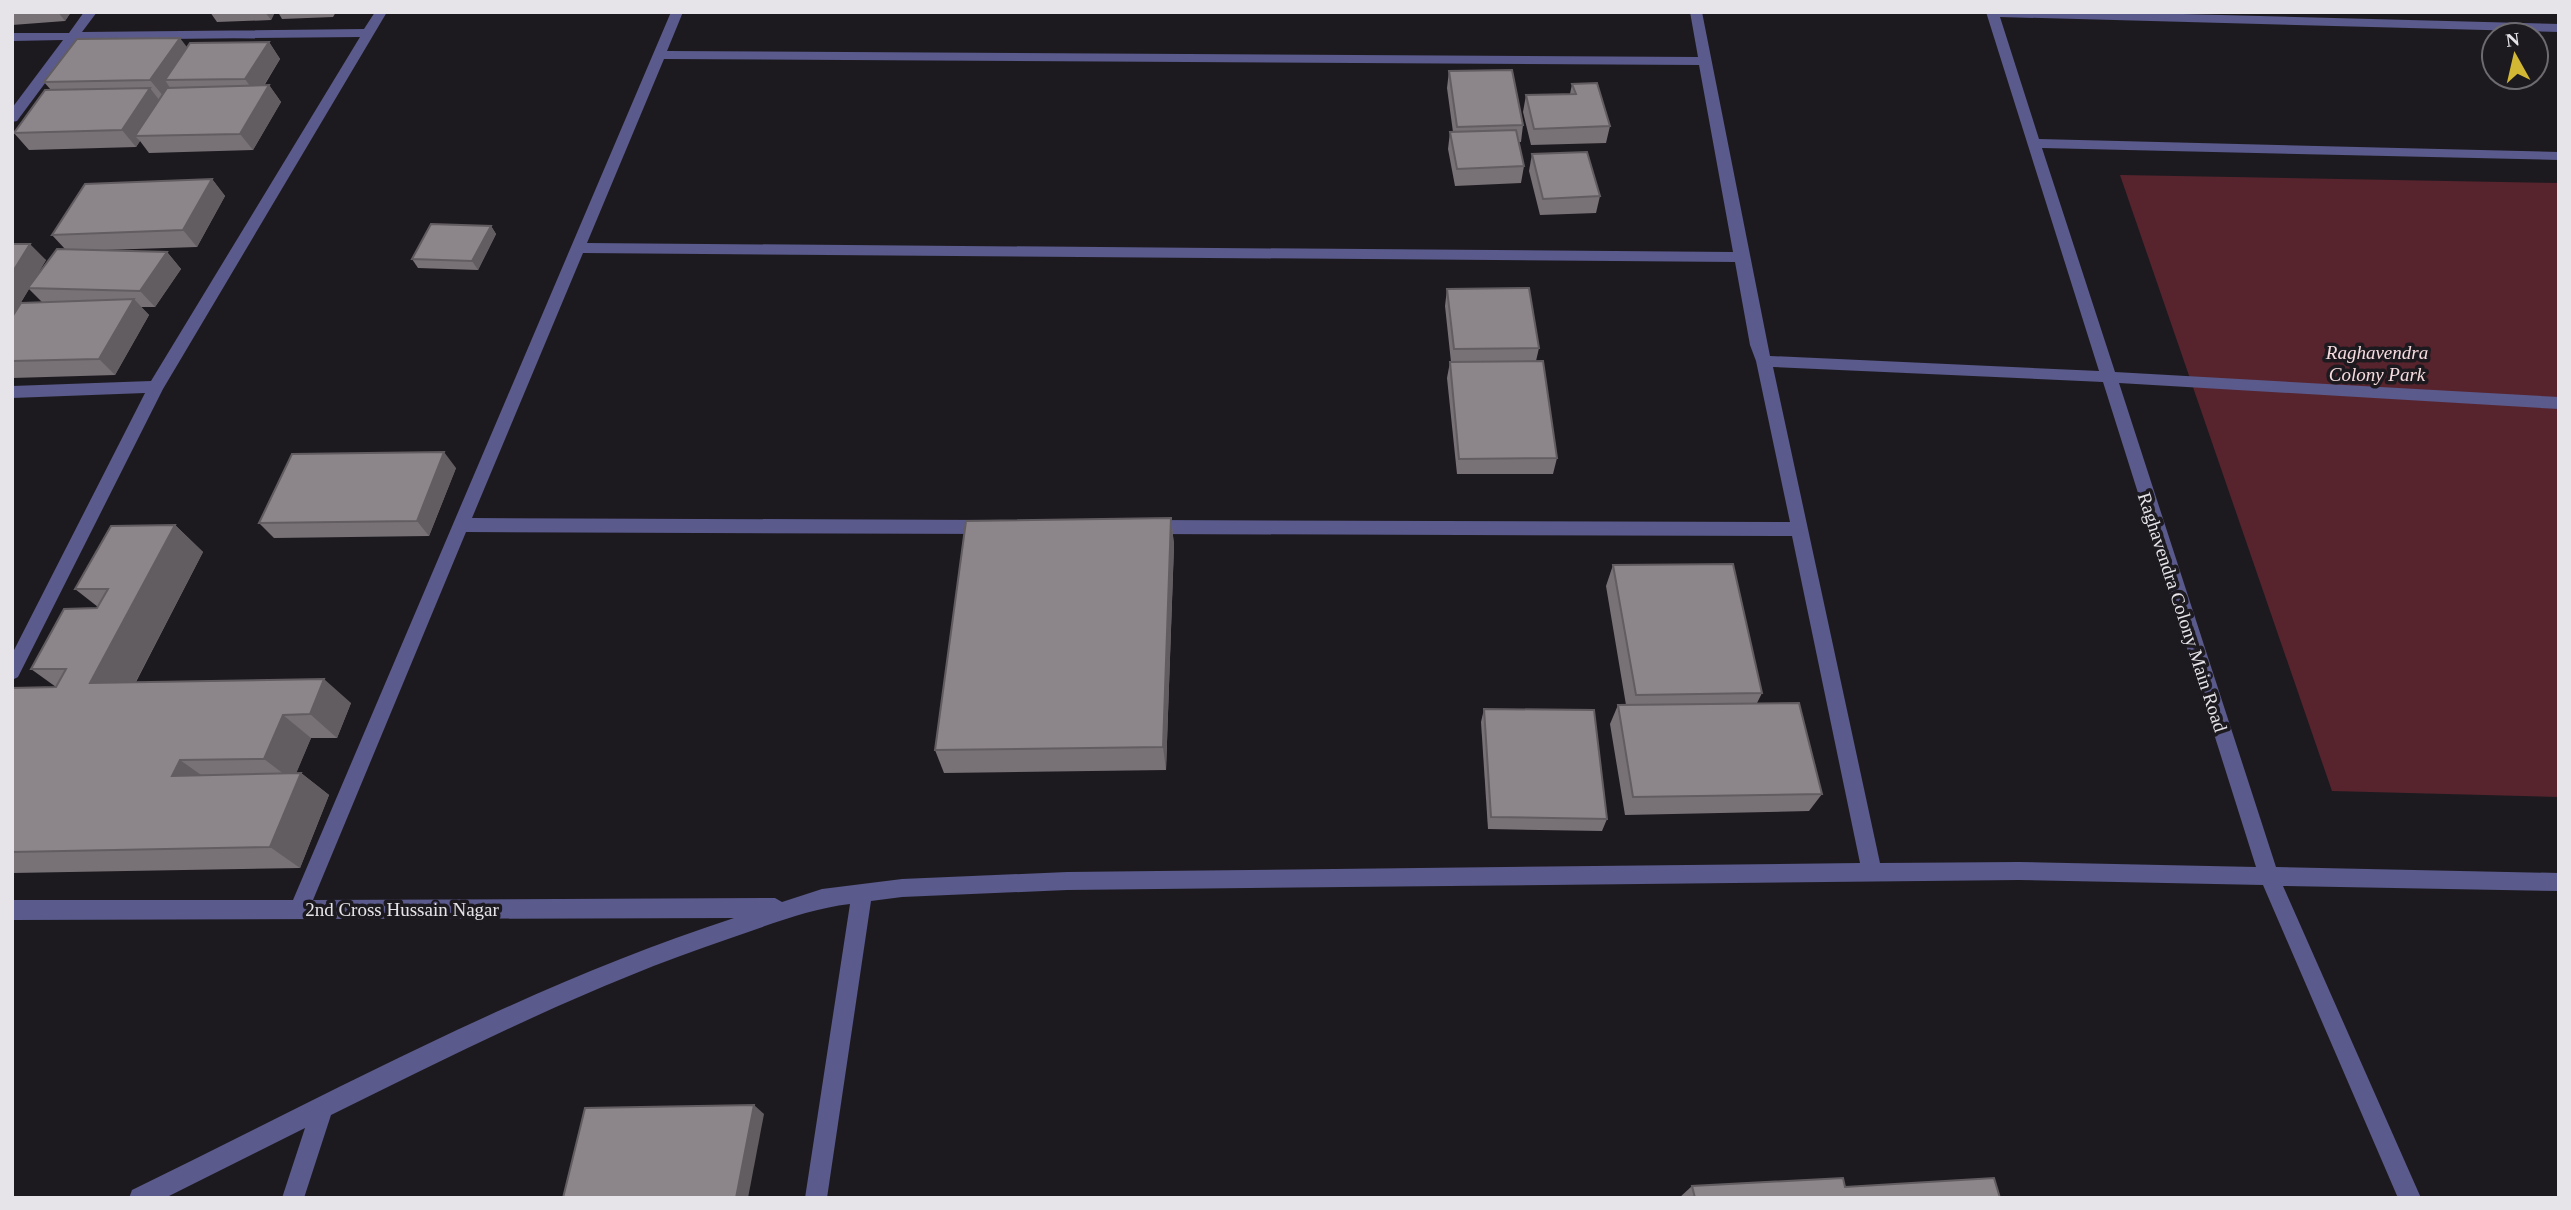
<svg xmlns="http://www.w3.org/2000/svg" width="2571" height="1210" font-family="Georgia,serif">
<rect width="100%" height="100%" fill="#1d1a1f"/>
<!-- green -->
<polygon fill="#57242e" points="2120,175 2559,183 2559,797 2332,791"/>
<g fill="none" stroke-linecap="round" stroke-linejoin="round">
<!-- street -->
<g fill="#5a5a8c" fill-rule="evenodd">
<polygon points="84,12 97,12 82,32 364,29 375,12 387,12 163,389 18,677 12,680 12,654 145,393 12,398 12,386 151,381 360,37 77,40 17,121 12,122 12,108 63,40 12,41 12,33 69,33"/>
<path d="M671,12h12l-16,39 1031,6 -8,-45h12l68,344 329,15 -113,-359h120l453,12v8l-559,-15 39,122 520,13v8l-517,-12 73,224 444,25v12l-440,-26 157,484 283,6v18l-276,-5 138,312h-23l-135,-313 -244,-5 -952,10 -165,7 -31,4 -44,297h-22l45,-294c-42,5 -81,21 -122,35 -137,46 -267,112 -397,176l-27,83h-22l23,-70 -140,70h-36l3,-8c197,-96 393,-204 602,-272l-722,2v-20h281zM664,59l1035,6 34,187 -1146,-9zM583,253l1152,9 15,83 6,16 34,161 -640,-2 -6,2 -2,5 2,5 6,2 642,2 68,327 -793,9 -165,7 -80,10 -40,13 -7,-4 -462,2 153,-368 523,2 6,-2 2,-5 -2,-5 -6,-2 -517,-2zM1773,367l330,15 153,485 -237,-5 -139,1z"/>
</g>
</g>
<!-- wall -->
<g fill="#787277" fill-rule="evenodd">
<polygon points="12,12 71,12 65,21 12,25"/>
<polygon points="210,12 275,12 271,20 217,22"/>
<polygon points="278,12 336,12 333,17 282,19"/>
<polygon points="269,42 280,59 264,86 269,85 281,102 253,150 149,153 140,141 136,147 29,150 14,133 51,90 44,82 187,47"/>
<polygon points="1449,71 1523,125 1521,142 1519,142 1524,166 1521,183 1455,186 1448,149 1450,132 1453,132 1447,88"/>
<polygon points="1572,84 1610,126 1606,143 1531,145 1523,112 1526,95 1570,94"/>
<polygon points="1532,154 1600,196 1596,213 1540,215 1529,171"/>
<path d="M212,179l13,17 -28,51 -93,3 63,2 14,17 -26,38h-14l8,8 -34,60 -103,3v-134l34,16 -10,16 29,-27 -13,-14zM29,289l13,13 -28,12z"/>
<polygon points="491,226 496,234 478,270 418,268 412,259"/>
<polygon points="1447,289 1539,348 1536,361 1557,458 1553,474 1457,474 1447,378 1450,362 1451,362 1445,306"/>
<polygon points="456,468 429,536 274,538 259,523"/>
<polygon points="1171,518 1174,545 1166,770 944,773 935,750"/>
<polygon points="175,525 203,552 136,682 351,703 337,738 311,738 296,773 301,773 329,795 300,868 12,873 12,688 56,687 31,669 97,608 98,607 75,589"/>
<polygon points="1613,565 1762,693 1757,703 1822,794 1809,811 1625,815 1610,724 1618,705 1626,705 1606,586"/>
<polygon points="1484,709 1607,819 1602,831 1488,829 1481,722"/>
<polygon points="1692,1186 1845,1187 2000,1198 1679,1198"/>
</g>
<!-- shaded-wall -->
<g fill="#625d61">
<polygon points="58,12 71,12 65,21"/>
<polygon points="265,12 275,12 271,20"/>
<polygon points="180,38 193,55 165,80 170,88 164,97 150,80"/>
<polygon points="269,42 280,59 257,96 245,79"/>
<polygon points="269,85 281,102 253,150 240,134"/>
<polygon points="150,88 163,105 135,136 140,141 136,147 122,130"/>
<polygon points="212,179 225,196 197,247 183,230"/>
<polygon points="491,226 496,234 478,270 472,261"/>
<polygon points="30,244 46,260 30,288 28,288 29,289 12,317 12,273"/>
<polygon points="167,252 181,269 155,307 140,291"/>
<polygon points="134,299 149,315 115,375 99,359"/>
<polygon points="444,452 456,468 429,536 417,521"/>
<polygon points="1171,518 1174,545 1166,770 1163,747"/>
<polygon points="175,525 203,552 123,706 90,683"/>
<polygon points="324,679 351,703 337,738 310,714"/>
<polygon points="283,715 311,738 293,781 264,759"/>
<polygon points="180,760 211,782 172,776"/>
<polygon points="301,773 329,795 300,868 270,847"/>
<polygon points="754,1105 764,1114 748,1198 736,1198"/>
</g>
<!-- building -->
<g fill="#8c858a" stroke="#625d61" stroke-width="2">
<polygon points="180,38 150,80 44,82 77,39"/>
<polygon points="269,42 245,79 165,80 190,43"/>
<polygon points="1512,70 1523,125 1457,127 1449,71"/>
<polygon points="1597,83 1610,126 1534,129 1526,95 1576,94 1572,84"/>
<polygon points="269,85 240,134 135,136 167,88"/>
<polygon points="150,88 122,130 14,133 45,90"/>
<polygon points="1516,130 1524,166 1457,169 1450,132"/>
<polygon points="1587,152 1600,196 1543,199 1532,154"/>
<polygon points="212,179 183,230 52,235 85,184"/>
<polygon points="431,224 491,226 472,261 412,259"/>
<polygon points="12,244 30,244 12,273"/>
<polygon points="57,249 167,252 140,291 28,288"/>
<polygon points="1529,288 1539,348 1454,349 1447,289"/>
<polygon points="134,299 99,359 12,361 12,317 21,303"/>
<polygon points="1543,361 1557,458 1459,459 1450,362"/>
<polygon points="444,452 417,521 259,523 292,454"/>
<polygon points="1171,518 1163,747 935,750 966,521"/>
<polygon points="175,525 90,683 324,679 310,714 283,715 264,759 180,760 172,776 301,773 270,847 12,852 12,688 56,687 66,669 31,669 64,609 97,608 108,589 75,589 111,526"/>
<polygon points="1733,564 1762,693 1636,695 1613,565"/>
<polygon points="1799,703 1822,794 1633,797 1618,705"/>
<polygon points="1484,709 1594,710 1607,819 1491,817"/>
<polygon points="754,1105 736,1198 563,1198 585,1108"/>
<polygon points="1843,1178 1845,1187 1994,1178 2000,1198 1692,1198 1695,1198 1692,1186"/>
</g>
<g text-anchor="middle" stroke-width="7" stroke-linejoin="round" paint-order="stroke">
<!-- park labels -->
<g font-size="19" font-style="italic" fill="#f6dcdf" stroke="#1d1a1f">
<text x="2377" y="359">Raghavendra<tspan x="2377" dy="22">Colony Park</tspan></text>
</g>
<!-- street labels -->
<g font-size="19" fill="#e6e4e8" stroke="#1d1a1f">
<text transform="translate(2183 612) rotate(72)" y="7">Raghavendra Colony Main Road</text>
<text x="402" y="916">2nd Cross Hussain Nagar</text>
</g>
</g>
<!-- border -->
<rect width="2571" height="1210" fill="none" stroke="#e6e4e8" stroke-width="28"/>
<!-- north arrow -->
<g transform="translate(2515 56) rotate(352)"><circle r="33" fill="#1d1a1f" stroke="#6d6b6f" stroke-width="2"/>
<path d="M0-5L12 26L0 18L-12 26Z" fill="#d2b735"/>
<text y="-10" font-size="19" font-weight="bold" text-anchor="middle" fill="#e6e4e8">N</text>
</g>
</svg>
